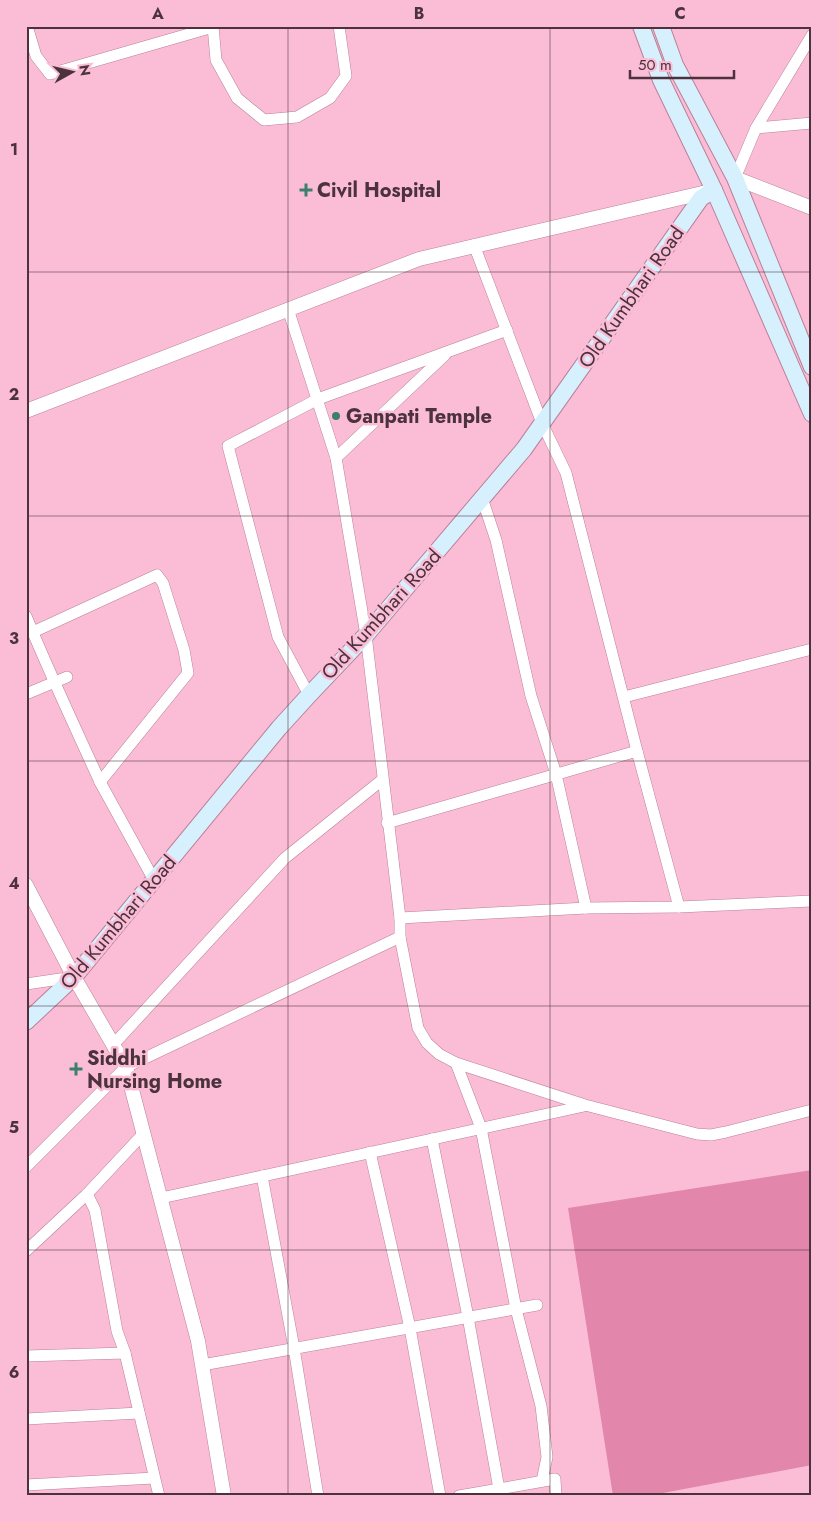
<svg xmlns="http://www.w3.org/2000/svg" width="838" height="1522" font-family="Jost,sans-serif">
<rect width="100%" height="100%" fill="#fbbdd5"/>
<!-- green -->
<polygon fill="#e286ac" points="812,1170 812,1465 647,1496 613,1496 568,1208"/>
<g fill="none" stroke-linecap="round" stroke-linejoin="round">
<!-- minor casing -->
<g stroke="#ba8097" stroke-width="12">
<g id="minor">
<polyline points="27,26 36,56 50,74 213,27"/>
<polyline points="213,26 216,60 237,98 264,120 297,117 330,98 346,76 339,26"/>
<polyline points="756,128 812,123"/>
<polyline points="735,178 756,128 812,35"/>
<polyline points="336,458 445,355"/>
<polyline points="482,498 496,540 531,696 556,774 586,908"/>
<path d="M26,616c23,56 49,111 74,166l88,-109 -4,-23 -21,-67 -6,-8 -124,57"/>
<polyline points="26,694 67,677"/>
<polyline points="309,695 278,637 228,446 318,399 507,330"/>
<polyline points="624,697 812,649"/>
<polyline points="100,782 154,880"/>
<polyline points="387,823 637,751 566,473 542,423 474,245"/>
<polyline points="679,907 812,901"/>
<polyline points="400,918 586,908 679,907 637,751"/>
<polyline points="400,937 418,1028 427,1043 439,1054 456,1063 585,1105 697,1134 711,1135 726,1132 812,1110"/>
<polyline points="26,984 74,977"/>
<polyline points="113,1045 285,858 382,780"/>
<polyline points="456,1063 481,1128 516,1309 541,1406 547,1457 542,1481"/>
<polyline points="432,1139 468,1317 499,1489"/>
<polyline points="370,1152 410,1328 440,1496"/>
<polyline points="26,1167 126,1067 400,937 400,918 366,635 336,458 288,309"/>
<polyline points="262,1176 294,1348 318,1496"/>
<polyline points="87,1194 95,1210 117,1331 125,1353"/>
<polyline points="161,1198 584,1106"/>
<polyline points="26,1251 87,1194 144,1133"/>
<polyline points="26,1356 125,1353 159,1496"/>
<polyline points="202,1365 537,1305"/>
<polyline points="26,1419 139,1413"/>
<polyline points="26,1485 154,1478"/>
<polyline points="459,1496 555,1479 556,1496"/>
</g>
</g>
<!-- tertiary casing -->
<g stroke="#ba8097" stroke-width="15">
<g id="tertiary">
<polyline points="735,178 812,208"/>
<polyline points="26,411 419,259 711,191"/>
<polyline points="26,885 74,977 126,1067 198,1341 224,1496"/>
</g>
</g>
<!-- secondary casing -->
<g stroke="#ba8097" stroke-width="18">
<g id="secondary">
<polyline points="641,26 661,80 714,190 812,414"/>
<polyline points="661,26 675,65 735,178 812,367"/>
<polyline points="26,1022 74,977 279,728 309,695 366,635 524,449 701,198 714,190"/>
</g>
</g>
<!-- minor -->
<use href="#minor" stroke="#fff" stroke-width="11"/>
<!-- tertiary -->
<use href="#tertiary" stroke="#fff" stroke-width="14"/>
<!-- secondary -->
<use href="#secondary" stroke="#d6f0fe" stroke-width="16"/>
</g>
<!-- grid -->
<path fill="none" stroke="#4b323c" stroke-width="1" stroke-opacity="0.55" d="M288,26v1470M550,26v1470M26,272h786M26,516h786M26,761h786M26,1006h786M26,1250h786"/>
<!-- markers -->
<g fill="#3d7e6d" stroke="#fbbdd5" stroke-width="2">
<path d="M303.5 182.5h5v5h5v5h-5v5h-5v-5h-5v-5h5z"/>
<circle cx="336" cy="416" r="5"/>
<path d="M73.5 1061.5h5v5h5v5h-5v5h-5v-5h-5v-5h5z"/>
</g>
<g text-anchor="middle" stroke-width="5" stroke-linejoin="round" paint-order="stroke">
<!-- poi labels -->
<g font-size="20" font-weight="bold" fill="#4b323c" stroke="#fbbdd5" text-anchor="start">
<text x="317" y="197">Civil Hospital</text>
<text x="346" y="423">Ganpati Temple</text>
<text x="87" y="1065">Siddhi<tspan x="87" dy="23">Nursing Home</tspan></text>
</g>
<!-- street labels -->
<g font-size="20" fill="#4b323c" stroke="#fbbdd5">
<text transform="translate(631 297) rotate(-55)" y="7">Old Kumbhari Road</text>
<text transform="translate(381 614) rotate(-48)" y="7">Old Kumbhari Road</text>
<text transform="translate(118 922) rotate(-50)" y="7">Old Kumbhari Road</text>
</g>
</g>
<!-- border -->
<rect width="838" height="1522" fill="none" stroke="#fbbdd5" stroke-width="55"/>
<!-- north arrow -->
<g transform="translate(72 72) rotate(82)" stroke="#fbbdd5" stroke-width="4" paint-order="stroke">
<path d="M0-4L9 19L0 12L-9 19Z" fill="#4b323c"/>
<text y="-8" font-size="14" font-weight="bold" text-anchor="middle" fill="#4b323c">N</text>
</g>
<!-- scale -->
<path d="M630 70v8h104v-8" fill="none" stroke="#4b323c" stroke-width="2.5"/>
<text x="638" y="70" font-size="15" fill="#4b323c" stroke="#fbbdd5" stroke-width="4" paint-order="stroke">50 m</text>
<rect x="28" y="28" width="782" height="1466" fill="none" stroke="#4b323c" stroke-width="2"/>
<g font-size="16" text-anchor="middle" font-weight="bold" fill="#4b323c">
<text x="158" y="19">A</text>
<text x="419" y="19">B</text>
<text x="680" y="19">C</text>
<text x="14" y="155">1</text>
<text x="14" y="400">2</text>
<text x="14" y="644">3</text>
<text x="14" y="889">4</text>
<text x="14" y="1133">5</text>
<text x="14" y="1378">6</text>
</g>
</svg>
